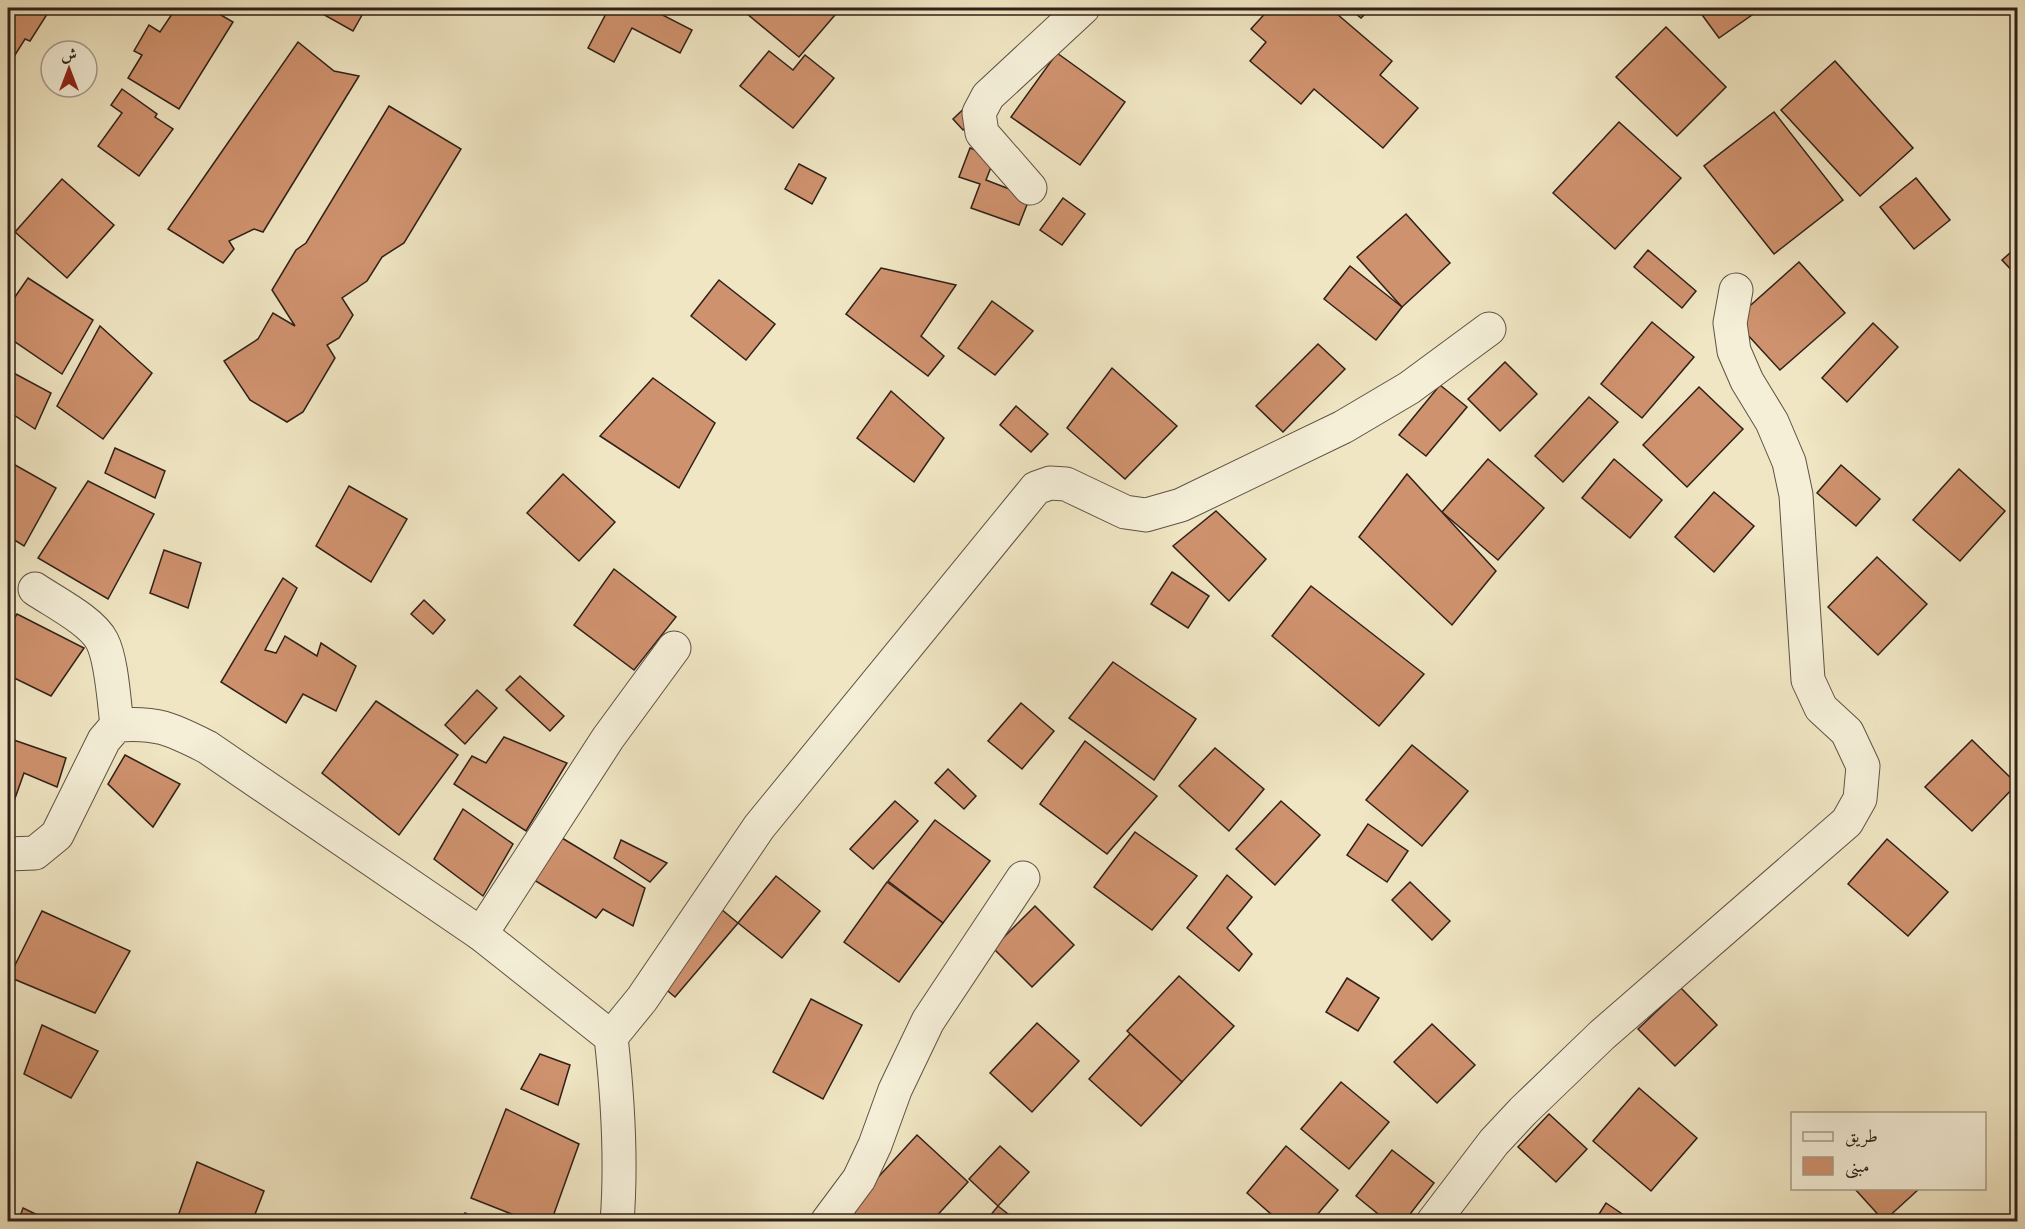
<svg xmlns="http://www.w3.org/2000/svg" width="2025" height="1229" font-family="'IM FELL French Canon',Amiri,serif">
<rect width="100%" height="100%" fill="#f0e6c3"/>
<filter id="stains"><feTurbulence type="fractalNoise" baseFrequency=".00333" numOctaves="4"/><feColorMatrix values="0 0 0 0 .2 0 0 0 0 .09 0 0 0 0 .02 0 0 0 .5 -.17"/></filter>
<radialGradient id="worn" r=".72"><stop offset=".6" stop-color="#630" stop-opacity="0"/><stop offset="1" stop-color="#630" stop-opacity=".3"/></radialGradient>
<!-- building -->
<g fill="#cf926e" stroke="#2f201a" stroke-width="1.5">
<polygon points="8,8 51,8 30,41 25,39 15,55 8,51"/>
<polygon points="176,8 209,8 233,22 179,109 128,78 142,55 134,51 149,25 160,32"/>
<polygon points="257,8 269,8 265,13"/>
<polygon points="312,8 366,8 353,31"/>
<polygon points="472,8 485,8 477,14"/>
<polygon points="609,8 649,8 692,30 680,53 632,28 614,62 588,48"/>
<polygon points="740,8 841,8 799,57"/>
<polygon points="1270,8 1330,8 1392,61 1380,75 1418,108 1383,148 1314,89 1301,104 1250,61 1266,42 1251,29"/>
<polygon points="1349,8 1371,8 1361,18"/>
<polygon points="1697,8 1762,8 1719,38"/>
<polygon points="1666,27 1726,87 1677,136 1616,77"/>
<polygon points="298,42 334,71 359,76 263,232 254,229 229,241 234,249 223,263 168,229"/>
<polygon points="769,51 793,70 805,55 834,78 793,128 740,86"/>
<polygon points="1057,53 1125,102 1080,165 1011,117"/>
<polygon points="1835,61 1913,148 1860,196 1781,110"/>
<polygon points="122,89 157,114 155,117 173,129 139,176 98,146 122,113 111,105"/>
<polygon points="975,98 986,109 963,130 953,119"/>
<polygon points="389,106 461,149 404,243 382,257 367,281 342,298 353,315 339,338 327,345 335,358 303,412 287,422 250,400 224,361 258,339 273,313 295,326 272,290 296,250 306,243"/>
<polygon points="1774,112 1843,200 1774,254 1704,166"/>
<polygon points="1619,122 1681,178 1615,249 1553,193"/>
<polygon points="970,148 995,157 986,180 1030,197 1019,225 971,208 980,184 959,177"/>
<polygon points="799,164 826,178 812,204 785,189"/>
<polygon points="1916,178 1950,220 1914,249 1880,207"/>
<polygon points="62,179 114,225 67,278 15,232"/>
<polygon points="1063,198 1085,214 1062,245 1040,230"/>
<polygon points="1406,214 1450,263 1402,307 1357,257"/>
<polygon points="2018,246 2018,277 2002,260"/>
<polygon points="1648,250 1696,291 1682,308 1634,267"/>
<polygon points="1799,262 1845,313 1780,370 1734,320"/>
<polygon points="1350,266 1402,307 1376,340 1324,299"/>
<polygon points="881,268 956,285 921,336 944,356 928,376 846,314"/>
<polygon points="28,278 93,320 62,374 8,337 8,307"/>
<polygon points="719,280 775,324 746,360 691,316"/>
<polygon points="992,301 1033,331 995,375 958,348"/>
<polygon points="1652,322 1694,357 1642,418 1601,384"/>
<polygon points="1873,323 1898,347 1847,402 1822,378"/>
<polygon points="100,326 152,373 103,439 57,406"/>
<polygon points="1318,344 1345,369 1283,432 1256,406"/>
<polygon points="1505,362 1537,394 1500,431 1468,399"/>
<polygon points="1112,368 1177,426 1125,479 1067,428"/>
<polygon points="8,370 51,393 35,429 8,411"/>
<polygon points="653,378 715,423 679,488 600,436"/>
<polygon points="1440,385 1467,407 1426,456 1399,435"/>
<polygon points="1699,387 1743,429 1687,487 1643,445"/>
<polygon points="891,391 944,438 914,482 857,438"/>
<polygon points="1589,397 1618,422 1563,482 1535,456"/>
<polygon points="1016,406 1048,434 1031,452 1000,425"/>
<polygon points="115,448 165,471 155,498 105,473"/>
<polygon points="1488,459 1544,508 1498,560 1442,512"/>
<polygon points="1614,459 1662,500 1630,538 1582,498"/>
<polygon points="8,461 56,488 24,546 8,536"/>
<polygon points="1841,465 1880,499 1856,526 1817,493"/>
<polygon points="1959,469 2005,511 1960,561 1913,520"/>
<polygon points="563,474 615,522 579,561 527,513"/>
<polygon points="1407,474 1496,571 1452,625 1359,537"/>
<polygon points="88,481 154,514 108,599 38,558"/>
<polygon points="349,486 407,519 371,582 316,546"/>
<polygon points="1714,492 1754,526 1714,572 1675,537"/>
<polygon points="1216,511 1266,559 1229,601 1173,546"/>
<polygon points="164,550 201,563 188,608 150,593"/>
<polygon points="1877,557 1927,604 1878,655 1828,607"/>
<polygon points="614,569 676,617 634,670 574,625"/>
<polygon points="1172,572 1209,596 1188,628 1151,604"/>
<polygon points="283,578 297,588 265,650 276,653 285,636 317,656 321,643 356,666 336,711 303,694 286,723 221,682"/>
<polygon points="1311,586 1424,674 1379,726 1272,636"/>
<polygon points="424,600 445,620 433,634 411,614"/>
<polygon points="17,614 84,648 51,696 8,675 8,628"/>
<polygon points="1113,662 1196,719 1154,780 1069,718"/>
<polygon points="520,676 564,716 550,731 506,690"/>
<polygon points="477,690 497,708 465,744 445,725"/>
<polygon points="376,701 458,755 399,835 322,773"/>
<polygon points="1021,703 1054,731 1022,769 988,741"/>
<polygon points="504,737 567,763 526,831 454,784 472,756 486,763"/>
<polygon points="8,738 66,758 57,787 24,773 14,801 8,799"/>
<polygon points="1972,740 2017,784 1972,831 1925,787"/>
<polygon points="1085,741 1157,796 1107,854 1040,804"/>
<polygon points="1412,745 1468,791 1422,846 1366,800"/>
<polygon points="1215,748 1264,789 1229,831 1179,786"/>
<polygon points="125,755 180,784 153,827 108,784"/>
<polygon points="948,769 976,796 964,809 935,783"/>
<polygon points="895,801 918,821 873,869 850,849"/>
<polygon points="1281,801 1320,835 1275,885 1236,849"/>
<polygon points="463,809 513,844 483,896 434,859"/>
<polygon points="935,820 990,861 943,923 888,881"/>
<polygon points="1368,824 1408,851 1387,882 1347,855"/>
<polygon points="1135,832 1197,876 1152,930 1094,887"/>
<polygon points="557,835 645,888 633,926 603,909 596,918 534,880"/>
<polygon points="1887,839 1948,892 1908,936 1848,884"/>
<polygon points="621,840 667,863 650,882 614,858"/>
<polygon points="1227,875 1252,897 1227,928 1252,954 1239,971 1187,928"/>
<polygon points="776,876 820,911 782,958 738,923"/>
<polygon points="887,882 943,923 899,982 844,942"/>
<polygon points="1410,882 1450,921 1432,940 1392,900"/>
<polygon points="1035,906 1074,945 1032,987 993,948"/>
<polygon points="721,909 738,923 675,997 657,982"/>
<polygon points="42,911 130,951 95,1013 9,977"/>
<polygon points="1179,976 1234,1026 1182,1082 1127,1031"/>
<polygon points="1347,978 1379,998 1358,1031 1326,1012"/>
<polygon points="1681,988 1717,1025 1675,1066 1638,1029"/>
<polygon points="811,999 862,1025 823,1099 773,1072"/>
<polygon points="1037,1023 1079,1061 1032,1112 990,1073"/>
<polygon points="1432,1024 1475,1065 1437,1103 1394,1062"/>
<polygon points="42,1025 98,1051 71,1098 24,1074"/>
<polygon points="1130,1034 1182,1082 1141,1126 1089,1079"/>
<polygon points="540,1054 570,1065 558,1105 521,1089"/>
<polygon points="1341,1082 1389,1122 1349,1169 1301,1129"/>
<polygon points="1639,1088 1697,1138 1651,1191 1593,1141"/>
<polygon points="506,1109 579,1144 551,1222 532,1222 471,1198"/>
<polygon points="1549,1114 1587,1149 1556,1182 1518,1147"/>
<polygon points="917,1135 968,1182 931,1222 858,1222 847,1211"/>
<polygon points="1000,1146 1029,1172 998,1206 969,1179"/>
<polygon points="1286,1146 1338,1190 1311,1222 1280,1222 1247,1193"/>
<polygon points="1392,1150 1434,1183 1404,1222 1388,1222 1356,1196"/>
<polygon points="197,1162 264,1191 252,1222 176,1222"/>
<polygon points="1854,1188 1920,1188 1884,1221"/>
<polygon points="1606,1203 1634,1222 1594,1222"/>
<polygon points="998,1206 1018,1222 985,1222"/>
<polygon points="23,1208 52,1222 18,1222"/>
<polygon points="465,1213 482,1222 459,1222"/>
</g>
<g fill="none" stroke-linecap="round" stroke-linejoin="round">
<!-- minor casing -->
<g stroke="#5f5244" stroke-width="35">
<g id="minor">
<polyline points="1030,188 982,133 979,113 988,96 1083,8"/>
<path d="M35,589c19,13 57,32 67,52 10,19 12,62 15,84"/>
<path d="M8,854l27,-1 22,-18 47,-95 13,-15c41,-3 54,4 90,22l274,187 130,103c7,62 11,122 6,185"/>
<polyline points="481,934 608,738 674,648"/>
<polyline points="611,1037 642,999 759,827 1036,488 1050,483 1066,484 1125,512 1146,515 1181,505 1343,427 1409,388 1489,329"/>
<polyline points="827,1222 859,1179 875,1145 895,1090 928,1021 1023,878"/>
<polyline points="1433,1222 1494,1142 1523,1111 1602,1035 1847,822 1860,799 1863,766 1847,732 1821,708 1808,680 1796,495 1789,462 1772,422 1747,381 1734,351 1730,323 1736,290"/>
</g>
</g>
<!-- minor -->
<use href="#minor" stroke="#f5efd8" stroke-width="33"/>
</g>
<!-- margin -->
<rect width="2025" height="1229" fill="none" stroke="#f0e6c3" stroke-width="30"/>
<rect x="9" y="9" width="2007" height="1211" fill="none" stroke="#2f201a" stroke-width="3"/>
<rect x="15" y="15" width="1995" height="1199" fill="none" stroke="#2f201a" stroke-width="1.5"/>
<!-- legend -->
<rect x="1791" y="1112" width="195" height="78" fill="#f5efd8" stroke="#a69c8c" stroke-width="1.5"/>
<rect x="1803" y="1132" width="30" height="9" fill="#f5efd8" stroke="#a69c8c" stroke-width="1.5"/>
<text x="1845" y="1142" font-size="18" fill="#2f201a">طريق</text>
<rect x="1803" y="1157" width="30" height="18" fill="#cf926e" stroke="#a69c8c" stroke-width="1.5"/>
<text x="1845" y="1172" font-size="18" fill="#2f201a">مبنى</text>
<!-- north arrow -->
<g transform="translate(69 69)"><circle r="28" fill="#f5efd8" stroke="#a69c8c" stroke-width="1.5"/>
<path d="M0-4.5L10 22L0 15L-10 22Z" fill="#8f2418"/>
<text y="-9" font-size="16" font-weight="bold" text-anchor="middle" fill="#2f201a">ش</text>
</g>
<rect width="100%" height="100%" filter="url(#stains)"/>
<rect width="100%" height="100%" fill="url(#worn)"/>
</svg>
